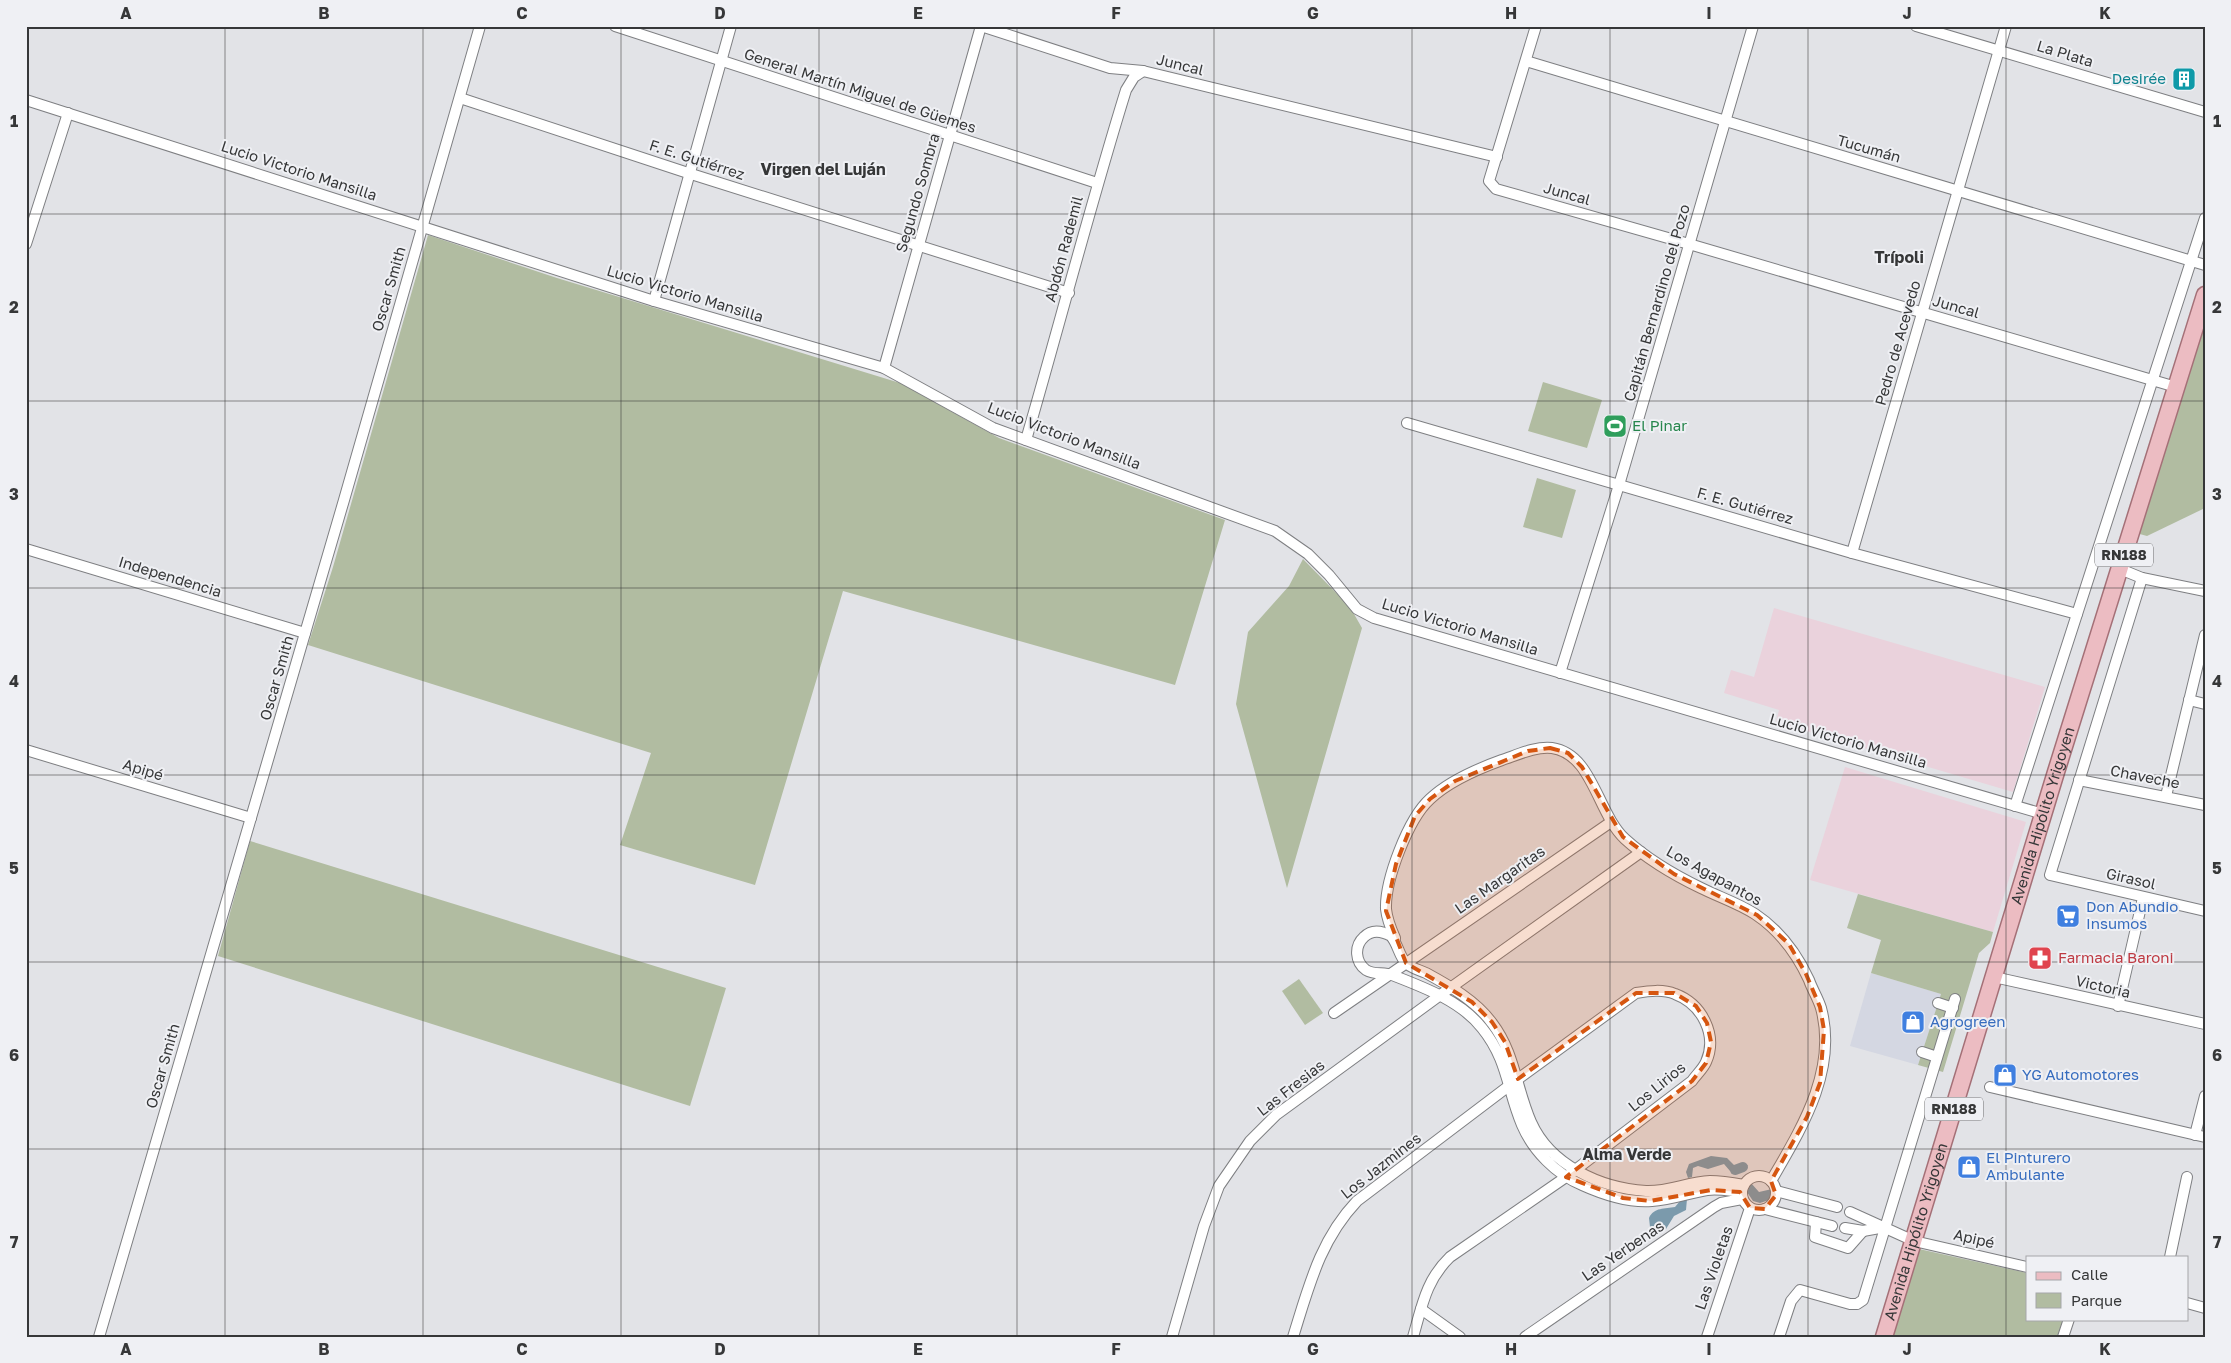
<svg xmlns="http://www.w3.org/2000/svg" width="2231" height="1363" font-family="'Golos Text',sans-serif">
<rect width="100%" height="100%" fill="#e2e3e7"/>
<!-- built -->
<polygon fill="#d4d7e2" points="1871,973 1941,994 1918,1065 1850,1046"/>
<!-- industrial -->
<g fill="#ead2dc">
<polygon points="1774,608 2045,687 2013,792 1776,722 1779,710 1724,693 1731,670 1754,677"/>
<polygon points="1845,767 2026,822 1993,932 1810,880"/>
</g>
<!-- green -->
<g fill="#b1bca1">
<polygon points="428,235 557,278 900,383 999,438 1225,520 1175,685 843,591 755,885 620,845 651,753 308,645 333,567"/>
<polygon points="2205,315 2205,508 2147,536 2136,533"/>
<polygon points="1543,382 1602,400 1587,448 1528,431"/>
<polygon points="1537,478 1576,490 1562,538 1523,527"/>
<polygon points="1303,559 1350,607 1362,628 1287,888 1236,704 1248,632 1289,586"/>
<polygon points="250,841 726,988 690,1106 218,956"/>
<polygon points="1858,894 1993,932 1990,943 1979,953 1943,1072 1918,1065 1941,994 1871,973 1881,940 1847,928"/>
<polygon points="1299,979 1323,1013 1305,1025 1282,991"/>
<polygon points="1919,1249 2027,1273 2027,1319 2063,1319 2057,1337 1891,1337"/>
</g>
<!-- water -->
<g fill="#7b9aac">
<polygon points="1711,1156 1727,1158 1736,1167 1735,1172 1730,1171 1724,1164 1708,1169 1698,1166 1693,1168 1692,1177 1688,1178 1686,1172 1689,1164"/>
<polygon points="1751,1183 1759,1192 1772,1189 1769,1200 1760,1203 1753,1201 1747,1192"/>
<path d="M1687,1199l-1,11 -12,6 -8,13 -8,3 -8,-5 -1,-9c5,-11 16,-9 26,-11l5,-6z"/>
</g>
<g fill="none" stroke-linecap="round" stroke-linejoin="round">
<!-- canal -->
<polyline stroke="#7b9aac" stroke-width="10" points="1735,1170 1743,1167"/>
<!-- minor casing -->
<g stroke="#7e7f82" stroke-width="12">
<g id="minor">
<polyline points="615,26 1097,183"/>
<polyline points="981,26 1110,68 1143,71 1497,157"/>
<polyline points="1536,26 1489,181 1496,189 1689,244 2176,387"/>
<polyline points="1916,26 2205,112"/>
<polyline points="1526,61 2205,265"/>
<polyline points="460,98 688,173 1069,293"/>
<polyline points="26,100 654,301 884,368 993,428 1275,531 1308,554 1329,575 1357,609 1374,618 2043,814"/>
<polyline points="26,244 68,113"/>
<polyline points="654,301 731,26"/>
<polyline points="884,368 981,26"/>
<polyline points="1407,423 1852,553 2077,614"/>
<path d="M1026,440c34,-117 64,-234 100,-350l8,-13 9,-6"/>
<polyline points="26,549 305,633"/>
<polyline points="1852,553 2006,26"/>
<polyline points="2120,569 2142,578 2205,591"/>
<polyline points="2142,578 2050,875 2205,911"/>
<polyline points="1560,673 1619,485 1753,26"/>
<polyline points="2189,700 2205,704"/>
<polyline points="26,750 251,818"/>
<polyline points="2079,780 2205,805"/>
<polyline points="2166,796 2205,635"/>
<polyline points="2015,806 2205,218"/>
<path d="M1395,938c-4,-9 -8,-19 -9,-29 -1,-29 22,-90 44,-110 19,-18 47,-30 72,-39 15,-5 34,-14 50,-12 41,6 45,65 73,91 22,20 49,36 76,49 18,9 37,15 54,26 24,16 42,40 54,66 3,9 9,18 12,28 17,63 -20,121 -50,173"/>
<polyline points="1994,977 2205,1024"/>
<polyline points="1938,1003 1953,1008"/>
<polyline points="2118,1006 2143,898"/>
<polyline points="1334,1013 1611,822"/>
<polyline points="1922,1052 1937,1057"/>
<polyline points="1990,1087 2205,1137"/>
<polyline points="2195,1135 2205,1096"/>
<circle cx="1759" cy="1193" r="17"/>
<polyline points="1776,1191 1837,1207"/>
<path d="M1741,1192c-11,-1 -23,-4 -34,-2 -18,3 -36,10 -55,11 -23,2 -50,-7 -70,-16 -26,-11 -49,-34 -60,-60 -15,-35 -14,-65 -40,-97 -21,-27 -59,-41 -90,-53 -9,-3 -18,0 -26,-5 -11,-8 -12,-24 -2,-33 8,-8 18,-6 27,-1 7,8 8,20 15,27 4,5 14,7 20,10 24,13 50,28 66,50 23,30 24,65 39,99 19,43 69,66 115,69 22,1 42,-9 64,-10 11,0 23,2 34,4"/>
<polyline points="1765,1209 1832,1226"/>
<polyline points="1850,1212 1914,1241 2027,1267"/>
<polyline points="1816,1222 1815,1237 1848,1248 1863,1231"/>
<polyline points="1845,1228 1863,1231 1885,1227"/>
<polyline points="2170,1257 2187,1177"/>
<polyline points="2187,1303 2205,1308"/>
<polyline points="1421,1309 1460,1337"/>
<polyline points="99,1337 344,500 480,26"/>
<polyline points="1172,1337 1204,1226 1219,1186 1250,1141 1276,1115 1439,996 1641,852"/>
<path d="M1293,1337c16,-51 27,-97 64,-136l161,-122 118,-86c13,-2 27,-4 39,1 27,10 43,41 31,68 -3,7 -10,13 -14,19l-126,96 -116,80c-24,23 -28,49 -37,80"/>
<polyline points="1525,1337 1714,1207 1721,1203 1742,1199"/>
<polyline points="1707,1337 1750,1208"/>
<polyline points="1779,1337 1791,1301 1800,1290 1850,1304 1857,1304 1863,1300 1955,999"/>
<polyline points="2063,1337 2069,1319"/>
</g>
</g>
<!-- primary casing -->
<g stroke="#a47077" stroke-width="19">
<g id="primary">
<path id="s1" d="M1884,1337l172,-565 149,-477"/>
</g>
</g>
<!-- minor -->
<use href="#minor" stroke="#fff" stroke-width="10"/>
<!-- primary -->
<use href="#primary" stroke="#ecbcc2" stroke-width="16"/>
</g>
<!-- marked area -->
<path fill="#d65610" fill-opacity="0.2" stroke="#d65610" stroke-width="4" stroke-dasharray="10 6" stroke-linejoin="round" d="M1550,748l18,5 14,14 41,70 51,37 83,41 32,29 17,30 14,33 4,23 -4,53 -13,34 -36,64 5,14 -11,14 -15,-1 -10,-16 -29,-2 -61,11 -27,-3 -57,-21 126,-96 14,-18 5,-21 -4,-19 -11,-17 -22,-13h-38l-118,86 -13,-37 -13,-20 -20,-20 -66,-39 -20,-52 10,-47 19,-48 15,-17 25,-18 73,-30z"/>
<!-- grid -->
<path fill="none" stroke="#363738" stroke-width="1" stroke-opacity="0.55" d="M225,26v1311M423,26v1311M621,26v1311M819,26v1311M1017,26v1311M1214,26v1311M1412,26v1311M1610,26v1311M1808,26v1311M2006,26v1311M26,214h2179M26,401h2179M26,588h2179M26,775h2179M26,962h2179M26,1149h2179"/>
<!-- icons -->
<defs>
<g id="building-square" transform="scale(1.25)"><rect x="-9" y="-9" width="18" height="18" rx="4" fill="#0f9aa8" stroke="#eff0f4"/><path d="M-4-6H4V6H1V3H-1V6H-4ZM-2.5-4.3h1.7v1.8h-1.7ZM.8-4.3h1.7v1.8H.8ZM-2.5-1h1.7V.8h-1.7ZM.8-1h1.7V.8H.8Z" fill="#fff"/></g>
<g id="stadium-square" transform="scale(1.25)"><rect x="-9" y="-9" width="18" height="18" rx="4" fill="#2e9e5b" stroke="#eff0f4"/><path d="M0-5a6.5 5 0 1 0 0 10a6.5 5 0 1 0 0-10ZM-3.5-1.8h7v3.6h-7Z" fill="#fff"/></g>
<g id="supermarket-square" transform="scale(1.25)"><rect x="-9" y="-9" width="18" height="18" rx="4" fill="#3f7fe0" stroke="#eff0f4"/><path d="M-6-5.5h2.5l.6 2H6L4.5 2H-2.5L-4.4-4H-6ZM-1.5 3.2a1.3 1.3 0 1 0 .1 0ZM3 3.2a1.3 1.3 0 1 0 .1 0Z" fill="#fff"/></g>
<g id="pharmacy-square" transform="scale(1.25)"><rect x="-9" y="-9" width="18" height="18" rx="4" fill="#e0444e" stroke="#eff0f4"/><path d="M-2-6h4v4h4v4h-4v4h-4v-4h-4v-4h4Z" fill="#fff"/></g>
<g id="shop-square" transform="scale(1.25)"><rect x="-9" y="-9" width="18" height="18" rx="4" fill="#3f7fe0" stroke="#eff0f4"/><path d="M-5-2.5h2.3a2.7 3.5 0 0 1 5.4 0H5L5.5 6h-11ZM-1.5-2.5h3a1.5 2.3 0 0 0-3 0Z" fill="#fff"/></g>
</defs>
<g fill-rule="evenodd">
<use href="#building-square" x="2184" y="79"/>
<use href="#stadium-square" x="1615" y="426"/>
<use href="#supermarket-square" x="2068" y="916"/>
<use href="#pharmacy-square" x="2040" y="958"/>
<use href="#shop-square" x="1913" y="1022"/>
<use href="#shop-square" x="2005" y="1075"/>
<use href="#shop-square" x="1969" y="1167"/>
</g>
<g text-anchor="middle" stroke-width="4" stroke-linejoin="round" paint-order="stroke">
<!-- shield labels -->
<g fill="#eff0f4" stroke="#6e6e70" stroke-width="1">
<rect x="2095" y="543.5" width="58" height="23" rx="4"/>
<rect x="1925" y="1097.5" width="58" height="23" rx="4"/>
</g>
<g font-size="14" font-weight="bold" fill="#363738">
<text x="2124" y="560">RN188</text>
<text x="1954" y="1114">RN188</text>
</g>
<!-- street labels -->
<g font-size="15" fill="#363738" stroke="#eff0f4">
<text transform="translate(2065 54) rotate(17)" y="5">La Plata</text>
<text transform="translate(1180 65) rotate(14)" y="5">Juncal</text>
<text transform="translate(860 91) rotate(18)" y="5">General Martín Miguel de Güemes</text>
<text transform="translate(1869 149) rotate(16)" y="5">Tucumán</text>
<text transform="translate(697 160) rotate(18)" y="5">F. E. Gutiérrez</text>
<text transform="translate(299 171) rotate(18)" y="5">Lucio Victorio Mansilla</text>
<text transform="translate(918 193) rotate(-74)" y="5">Segundo Sombra</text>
<text transform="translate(1567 194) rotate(16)" y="5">Juncal</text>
<text transform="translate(1064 249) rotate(-75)" y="5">Abdón Rademil</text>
<text transform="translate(389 289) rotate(-74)" y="5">Oscar Smith</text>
<text transform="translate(685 294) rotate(17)" y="5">Lucio Victorio Mansilla</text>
<text transform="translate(1657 303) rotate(-74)" y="5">Capitán Bernardino del Pozo</text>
<text transform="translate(1956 307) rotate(16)" y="5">Juncal</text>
<text transform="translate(1898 343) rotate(-74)" y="5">Pedro de Acevedo</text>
<text transform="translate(1064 436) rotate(21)" y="5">Lucio Victorio Mansilla</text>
<text transform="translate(1745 506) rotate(16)" y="5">F. E. Gutiérrez</text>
<text transform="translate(170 577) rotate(17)" y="5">Independencia</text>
<text transform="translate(1460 627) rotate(17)" y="5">Lucio Victorio Mansilla</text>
<text transform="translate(277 678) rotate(-74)" y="5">Oscar Smith</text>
<text transform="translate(1848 741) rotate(16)" y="5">Lucio Victorio Mansilla</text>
<text transform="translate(143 770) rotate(17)" y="5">Apipé</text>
<text transform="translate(2145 777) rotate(11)" y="5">Chaveche</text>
<text dy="5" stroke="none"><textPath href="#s1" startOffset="545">Avenida Hipólito Yrigoyen</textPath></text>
<text transform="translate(1714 876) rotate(29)" y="5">Los Agapantos</text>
<text transform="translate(2131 879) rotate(13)" y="5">Girasol</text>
<text transform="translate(1500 880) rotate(-35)" y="5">Las Margaritas</text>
<text transform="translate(2103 987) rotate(13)" y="5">Victoria</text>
<text transform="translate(163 1066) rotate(-74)" y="5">Oscar Smith</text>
<text transform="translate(1657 1087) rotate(-39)" y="5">Los Lirios</text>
<text transform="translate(1291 1088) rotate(-38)" y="5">Las Fresias</text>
<text transform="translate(1381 1166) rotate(-38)" y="5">Los Jazmines</text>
<text dy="5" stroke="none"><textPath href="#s1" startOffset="110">Avenida Hipólito Yrigoyen</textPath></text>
<text transform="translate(1974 1239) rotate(13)" y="5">Apipé</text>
<text transform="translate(1623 1251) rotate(-34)" y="5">Las Yerbenas</text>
<text transform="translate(1714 1268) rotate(-71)" y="5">Las Violetas</text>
</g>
<!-- culture labels -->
<g font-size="15" fill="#0d838f" stroke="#eff0f4" text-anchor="end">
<text x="2166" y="84">Desirée</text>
</g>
<!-- leisure labels -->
<g font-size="15" fill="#27864d" stroke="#eff0f4" text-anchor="start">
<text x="1632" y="431">El Pinar</text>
</g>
<!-- shop labels -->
<g font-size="15" fill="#366cbe" stroke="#eff0f4" text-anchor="start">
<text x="2086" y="912">Don Abundio<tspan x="2086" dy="17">Insumos</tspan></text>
<text x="1930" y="1027">Agrogreen</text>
<text x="2022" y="1080">YG Automotores</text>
<text x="1986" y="1163">El Pinturero<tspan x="1986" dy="17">Ambulante</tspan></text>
</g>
<!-- health labels -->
<g font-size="15" fill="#be3a42" stroke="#eff0f4" text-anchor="start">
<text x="2058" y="963">Farmacia Baroni</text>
</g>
<!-- neighbourhood labels -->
<g font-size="16" font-weight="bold" fill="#363738" stroke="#eff0f4">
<text x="823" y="175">Virgen del Luján</text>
<text x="1899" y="263">Trípoli</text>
<text x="1627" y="1160">Alma Verde</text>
</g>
</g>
<!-- border -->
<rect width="2231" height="1363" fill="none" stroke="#eff0f4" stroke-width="55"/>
<!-- legend -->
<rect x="2026" y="1256" width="162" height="65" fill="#eff0f4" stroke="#a5a6a9"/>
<rect x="2036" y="1272" width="25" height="8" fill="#ecbcc2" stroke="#a5a6a9"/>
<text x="2071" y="1280" font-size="15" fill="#363738">Calle</text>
<rect x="2036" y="1293" width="25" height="15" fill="#b1bca1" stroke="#a5a6a9"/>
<text x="2071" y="1306" font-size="15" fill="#363738">Parque</text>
<rect x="28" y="28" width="2176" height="1308" fill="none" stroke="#363738" stroke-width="2"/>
<g font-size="16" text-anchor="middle" font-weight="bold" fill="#363738">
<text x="126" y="19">A</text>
<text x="324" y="19">B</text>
<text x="522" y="19">C</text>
<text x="720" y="19">D</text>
<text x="918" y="19">E</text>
<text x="1116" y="19">F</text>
<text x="1313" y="19">G</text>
<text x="1511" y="19">H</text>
<text x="1709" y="19">I</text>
<text x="1907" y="19">J</text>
<text x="2105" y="19">K</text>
<text x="14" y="127">1</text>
<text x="2217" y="127">1</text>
<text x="14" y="313">2</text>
<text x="2217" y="313">2</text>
<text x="14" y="500">3</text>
<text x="2217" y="500">3</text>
<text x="14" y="687">4</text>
<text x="2217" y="687">4</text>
<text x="14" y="874">5</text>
<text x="2217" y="874">5</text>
<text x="14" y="1061">6</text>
<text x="2217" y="1061">6</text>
<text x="14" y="1248">7</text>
<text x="2217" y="1248">7</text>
<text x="126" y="1355">A</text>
<text x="324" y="1355">B</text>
<text x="522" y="1355">C</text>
<text x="720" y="1355">D</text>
<text x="918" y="1355">E</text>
<text x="1116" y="1355">F</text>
<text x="1313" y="1355">G</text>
<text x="1511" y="1355">H</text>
<text x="1709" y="1355">I</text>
<text x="1907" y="1355">J</text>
<text x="2105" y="1355">K</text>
</g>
</svg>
